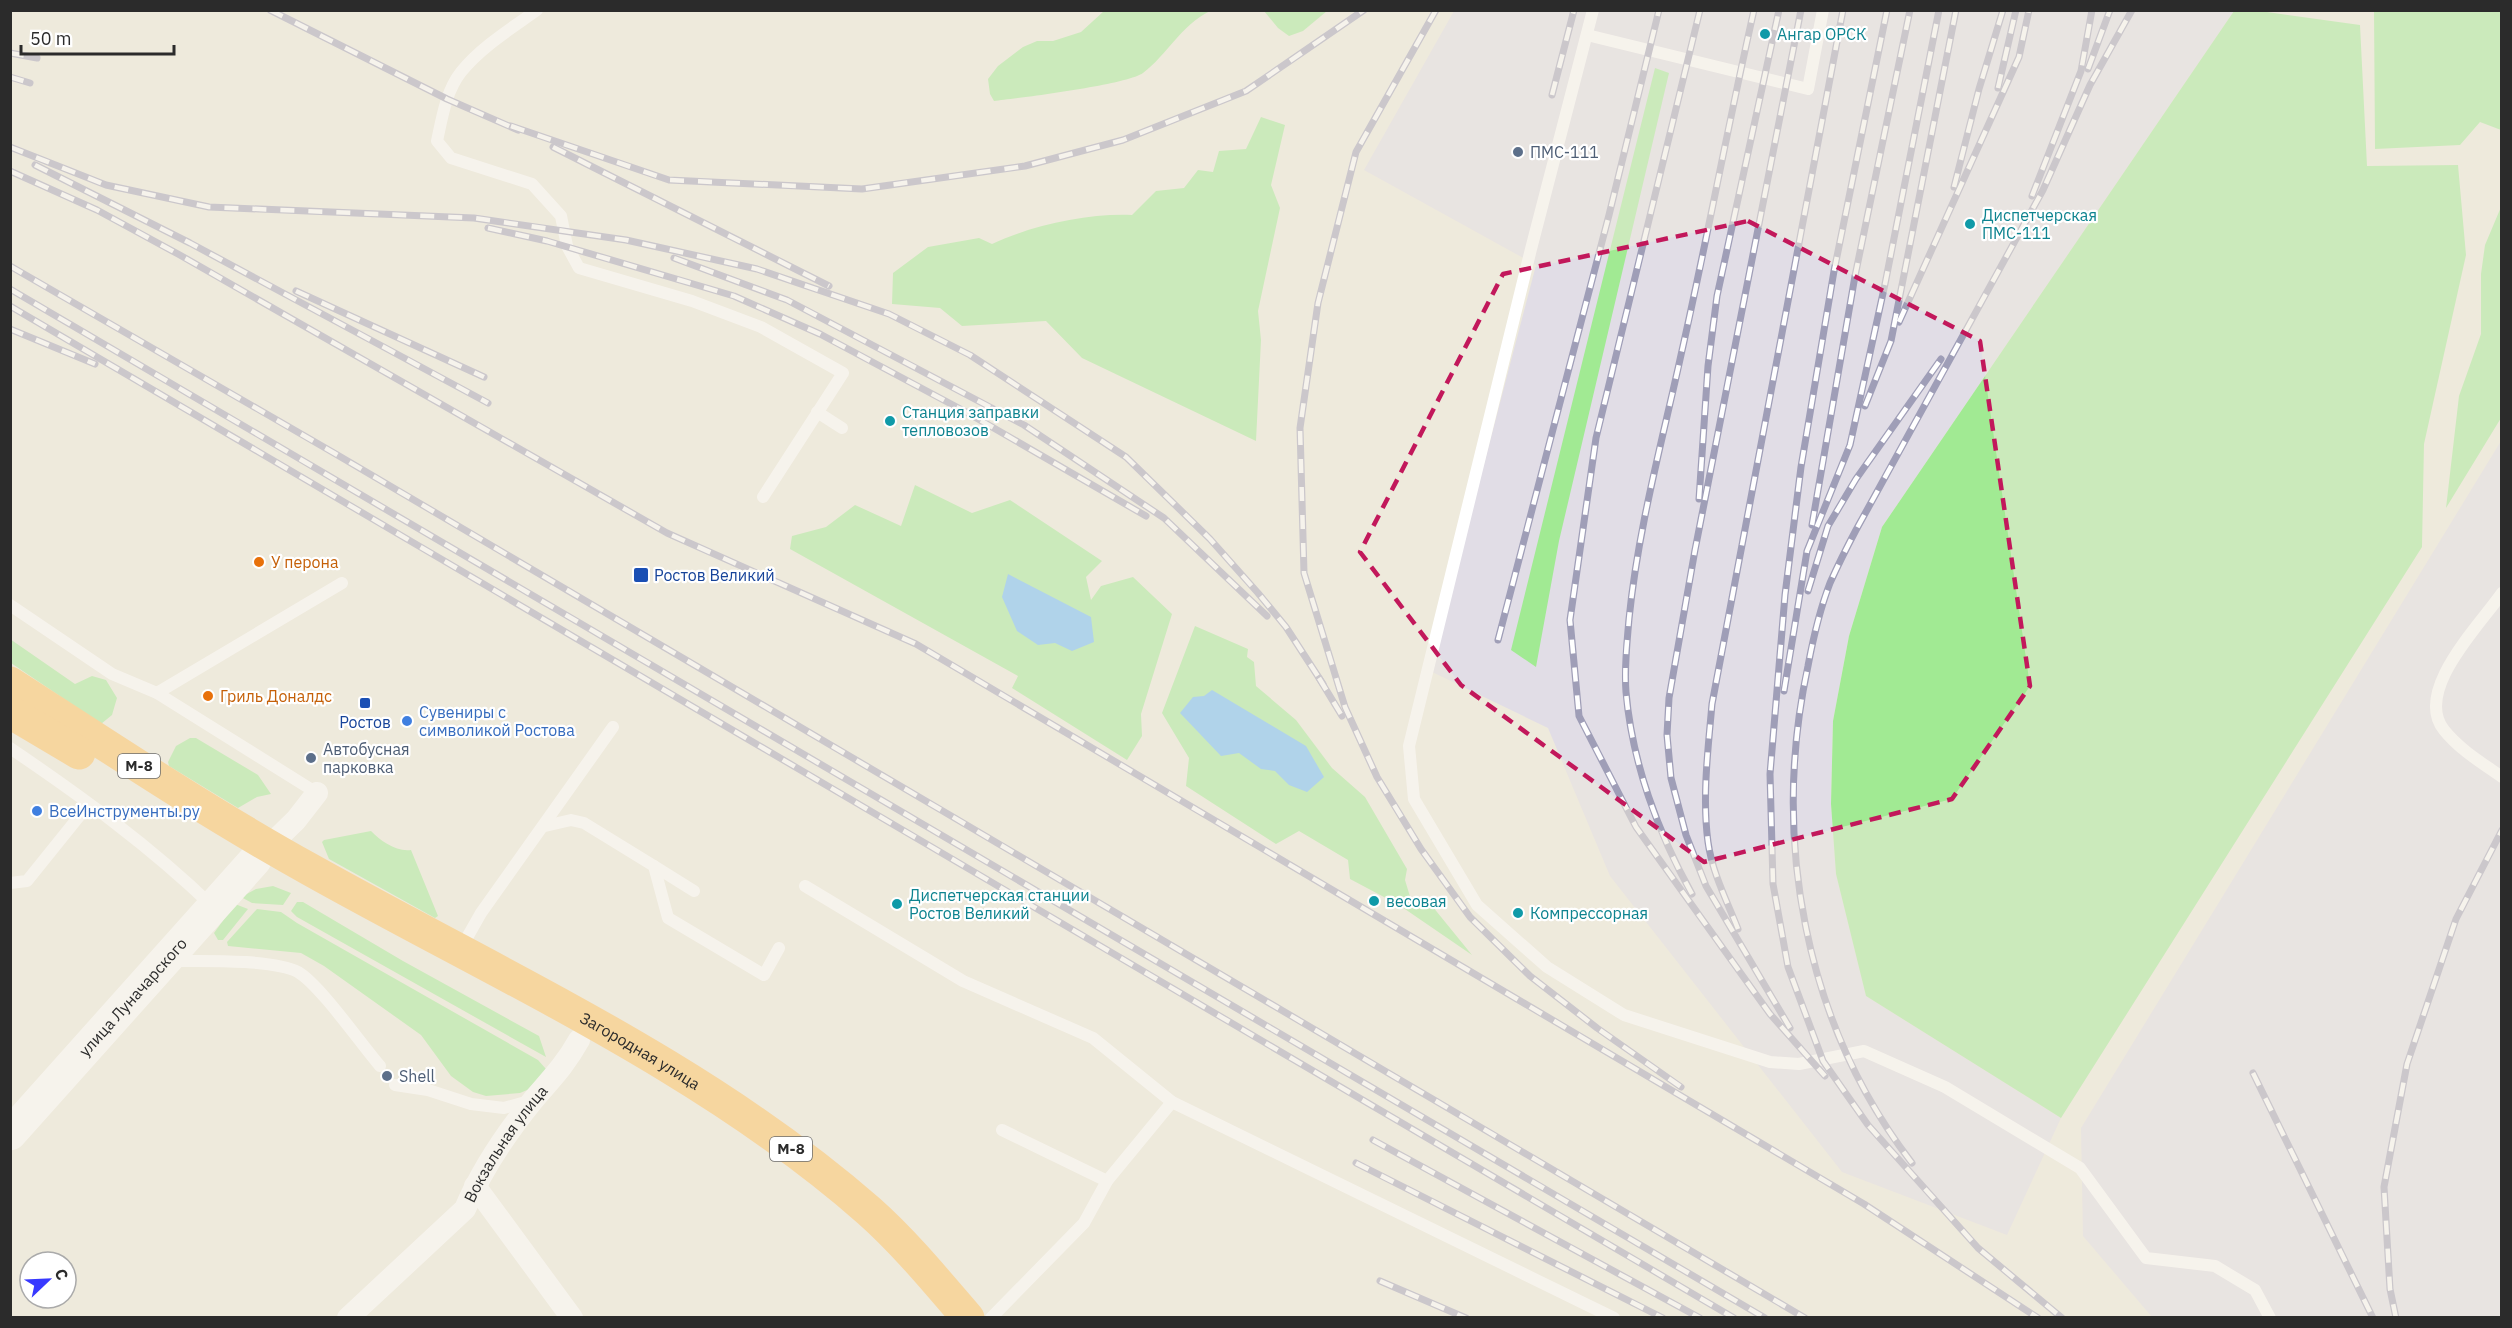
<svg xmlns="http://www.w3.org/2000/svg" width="2512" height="1328" font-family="'IBM Plex Sans',sans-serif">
<rect width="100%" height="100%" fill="#eeeadc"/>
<!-- industrial -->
<g fill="#e1dde6">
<polygon points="1454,11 2234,11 1882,527 1849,636 1833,721 1831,803 1836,874 1866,996 2061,1118 2007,1235 1842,1172 1610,876 1548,728 1430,671 1536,265 1364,170"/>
<polygon points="2501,441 2501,1317 2152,1317 2083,1236 2081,1128"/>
</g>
<!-- green -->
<g fill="#a1ea93">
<path d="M1104,11h106c-30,15 -43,44 -67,62 -17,12 -123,25 -149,28l-4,-7 -2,-15 10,-13 25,-19 14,-6h16l28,-9z"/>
<polygon points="1264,11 1327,11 1303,31 1289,36 1278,28"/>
<polygon points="2234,11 2260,11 2360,25 2367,166 2458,165 2466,255 2424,444 2422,547 2061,1118 1866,996 1836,874 1831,804 1833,721 1849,636 1882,527"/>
<polygon points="2374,11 2501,11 2501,130 2480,122 2460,145 2375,149"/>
<polygon points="1655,68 1669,73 1559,541 1536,667 1511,650"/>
<path d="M1261,117l24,8 -14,60 9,23 -22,103 3,29 -5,101 -174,-83 -36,-37 -84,5 -22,-18 -48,-4 1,-31 35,-26 51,-9 13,6c40,-19 97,-31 140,-29l24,-24 28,-3 14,-18 15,2 6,-21 27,-2z"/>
<polygon points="2501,207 2501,418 2446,508 2459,396 2481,334 2481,274 2485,245"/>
<polygon points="915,485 972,513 1010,500 1102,561 1086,577 1091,600 1101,586 1133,577 1172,614 1141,714 1142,736 1127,760 1012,688 1018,676 790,549 792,536 826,527 855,505 901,526"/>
<polygon points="1195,626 1248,649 1247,657 1254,662 1256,686 1296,720 1332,768 1365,797 1407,869 1405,880 1412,903 1424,896 1472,955 1399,905 1350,879 1348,860 1299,831 1276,844 1186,786 1189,758 1162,713"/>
<polygon points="10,639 75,684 92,676 106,680 117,698 112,715 101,724 11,663"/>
<polygon points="190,738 196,738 258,775 271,794 257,797 238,808 169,766 168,762 176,746"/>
<path d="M371,831c10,10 25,21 40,19l27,66 -3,2 -106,-59 -7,-17 2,-2z"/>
<polygon points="273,886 291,893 283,905 252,903 241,897 256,889"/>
<polygon points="297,902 303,902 403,961 539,1036 546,1057 297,917 291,911"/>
<polygon points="235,904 248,909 223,940 218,940 214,933"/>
<polygon points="257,909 281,912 297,923 538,1060 546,1069 532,1088 520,1093 486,1096 473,1092 451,1076 421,1035 324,966 301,953 228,946 227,942"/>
</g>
<!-- water -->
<g fill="#64b8fb">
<polygon points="1008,574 1091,617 1094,642 1072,651 1055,643 1038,645 1017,631 1002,597"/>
<polygon points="1212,690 1306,746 1324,777 1307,792 1289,785 1275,771 1261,769 1239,753 1221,756 1180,713 1193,697 1204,696"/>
</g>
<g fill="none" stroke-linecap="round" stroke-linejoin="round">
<!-- lane -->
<g stroke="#fff" stroke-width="12">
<path d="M537,10c-25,18 -56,37 -76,62 -15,19 -19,46 -24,69l14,17 81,26 29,32 6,30 12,22 113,33 69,26 82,46 -80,124"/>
<polyline points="1593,10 1531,249 1409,746 1414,799 1477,905 1547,967 1624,1015 1770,1062 1799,1064 1864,1051 1945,1087 2080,1168 2146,1258 2215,1266 2255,1290 2270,1318"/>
<polyline points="1587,35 1808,89 1823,10"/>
<polyline points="817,412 842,428"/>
<path d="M2502,593c-22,32 -89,98 -58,137 15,19 38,33 58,47"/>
<polyline points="10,605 112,674 157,693 317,793"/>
<polyline points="157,693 342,583"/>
<path d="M10,748c71,48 141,99 202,158"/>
<polyline points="545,826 571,820 584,823 654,866 668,918 764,975 779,948"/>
<polyline points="654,866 694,891"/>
<polyline points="10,883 27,881 89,804"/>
<polyline points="805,886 963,981 1093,1038 1172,1102"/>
<polyline points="460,950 481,913 613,727"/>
<path d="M173,961c29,0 101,-2 125,11 22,13 63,72 82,94"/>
<polyline points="395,1085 428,1090 471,1104 504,1108 529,1101"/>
<polyline points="1002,1130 1107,1181"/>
<polyline points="991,1318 1084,1223 1107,1181 1172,1102 1614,1318"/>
</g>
<!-- street -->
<g stroke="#fff" stroke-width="22">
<polyline points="260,855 296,820 317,793"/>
<polyline points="475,1186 572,1318"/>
<path id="s1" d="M348,1318l117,-109c16,-38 43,-78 69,-110 18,-21 31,-34 45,-59"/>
</g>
<!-- secondary -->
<path stroke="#fff" stroke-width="33" id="s2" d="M10,1134l245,-274"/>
<!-- highway -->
<g stroke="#ffbe56" stroke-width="33">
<path id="s3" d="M10,683c99,64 198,130 301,187 189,106 394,197 558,341 36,32 67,70 99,107"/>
<polyline points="10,712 79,753"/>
</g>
<!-- rail casing -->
<g stroke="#9f9eb7" stroke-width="7">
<g id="rail">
<polyline points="270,10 447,99 518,130"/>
<polyline points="1436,10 1356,152 1318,303 1300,428 1304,573 1345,707 1377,777 1421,849 1470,917 1530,976 1597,1028 1681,1087"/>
<polyline points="1700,10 1596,438 1570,620 1579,716 1636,827 1770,1014 1825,1076"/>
<polyline points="1887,10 1834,271 1801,467 1785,595 1770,774 1773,884 1788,967 1823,1061 1868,1125 1978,1248 2062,1318"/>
<polyline points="10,53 37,58"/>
<polyline points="2088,69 2110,10"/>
<polyline points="10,77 30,83"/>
<polyline points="1998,88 2016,10"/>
<polyline points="1552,95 1574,10"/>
<polyline points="511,126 669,180 862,189 1025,166 1123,140 1246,91 1364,10"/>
<polyline points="10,147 106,185 209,207 474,218 626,240 757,269 889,314 970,355 1126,457 1210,539 1258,593 1286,627 1323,684"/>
<polyline points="553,147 829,286"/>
<polyline points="35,165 190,243 488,403"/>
<polyline points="10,171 97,210 178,254 667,533 916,644 1864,1204 2038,1318"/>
<polyline points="1954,187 1979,89 2003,10"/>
<polyline points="2032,196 2081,71 2092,10"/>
<polyline points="488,228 547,241 734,296 820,334 966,412 1146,516"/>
<polyline points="674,258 787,300 1024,425 1164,518 1267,616"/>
<polyline points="10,266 334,453 1805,1318"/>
<polyline points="10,289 1765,1318"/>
<polyline points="296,291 484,377"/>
<polyline points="10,306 1734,1318"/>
<polyline points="1899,322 2019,57 2029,10"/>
<polyline points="10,329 95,364"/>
<polyline points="1865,406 1891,341 1956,10"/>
<polyline points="1699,499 1708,366 1717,296 1779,10"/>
<polyline points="1812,525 1855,276 1910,10"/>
<polyline points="1808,591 1828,526 1856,479 1941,359"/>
<polyline points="1498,640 1609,215 1659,10"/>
<polyline points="1319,678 1342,716"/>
<polyline points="1784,691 1807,551 1850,445 1885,284 1939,10"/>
<path d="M1692,894c-34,-61 -60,-132 -66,-202 -2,-25 1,-49 3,-73 9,-90 33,-177 52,-264 26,-115 47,-230 73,-345"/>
<path d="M1738,929c-11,-28 -26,-57 -30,-87 -6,-45 0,-92 4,-138l131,-694"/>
<polyline points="1790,1028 1706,886 1686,835 1671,778 1667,735 1669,698 1695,550 1801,10"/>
<polyline points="2253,1073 2373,1318"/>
<polyline points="1373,1140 1700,1318"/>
<polyline points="1356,1163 1663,1318"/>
<path d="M1912,1163c-108,-140 -141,-326 -104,-497 5,-27 12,-57 22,-83 8,-18 17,-36 26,-53l187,-340 47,-105 42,-75"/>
<polyline points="1380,1281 1466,1318"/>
<polyline points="2396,1318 2390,1289 2384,1187 2407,1064 2456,919 2502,830"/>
</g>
</g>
<!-- rail -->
<use href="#rail" stroke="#fff" stroke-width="4.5" stroke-dasharray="14" stroke-linecap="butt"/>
</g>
<!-- marked area -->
<path d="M0 0H2512V1328H0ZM1748,221l232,120 50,345 -78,113 -248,63 -243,-177 -101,-133 143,-278z" fill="#eeeadc" fill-opacity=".55" fill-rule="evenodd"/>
<path fill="none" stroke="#c2185b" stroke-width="4.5" stroke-dasharray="12 8" stroke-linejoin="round" d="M1748,221l232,120 50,345 -78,113 -248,63 -243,-177 -101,-133 143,-278z"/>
<!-- markers -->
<g fill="#0f9aa8" stroke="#fff" stroke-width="2">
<circle cx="1765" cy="34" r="6"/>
<circle cx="1970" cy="224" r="6"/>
<circle cx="890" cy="421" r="6"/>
<circle cx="1374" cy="901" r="6"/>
<circle cx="897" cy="904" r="6"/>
<circle cx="1518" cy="913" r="6"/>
</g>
<g fill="#5c6f8a" stroke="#fff" stroke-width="2">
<circle cx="1518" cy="152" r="6"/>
<circle cx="311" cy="758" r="6"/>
<circle cx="387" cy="1076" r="6"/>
</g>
<g fill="#e8710a" stroke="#fff" stroke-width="2">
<circle cx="259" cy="562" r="6"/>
<circle cx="208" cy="696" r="6"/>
</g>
<g fill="#1a4fb4" stroke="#fff" stroke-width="2">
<rect x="633" y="567" width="16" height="16" rx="3"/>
<rect x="359" y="697" width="12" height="12" rx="3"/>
</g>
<g fill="#3f7fe0" stroke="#fff" stroke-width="2">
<circle cx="407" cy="721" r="6"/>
<circle cx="37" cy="811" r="6"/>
</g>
<g text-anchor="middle" stroke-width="4.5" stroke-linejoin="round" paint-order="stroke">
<!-- shield labels -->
<g fill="#fff" stroke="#6b6b6b" stroke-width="1.5">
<rect x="118" y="754" width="42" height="24" rx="4.5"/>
<rect x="770" y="1137" width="42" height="24" rx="4.5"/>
</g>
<g font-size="15" font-weight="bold" fill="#2b2b2b">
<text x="139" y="771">М-8</text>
<text x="791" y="1154">М-8</text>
</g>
<!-- culture labels -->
<g font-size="16" fill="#0d838f" stroke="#fff" text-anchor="start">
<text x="1777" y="40">Ангар ОРСК</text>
<text x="1982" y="221">Диспетчерская<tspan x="1982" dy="18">ПМС-111</tspan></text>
<text x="902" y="418">Станция заправки<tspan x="902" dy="18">тепловозов</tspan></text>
<text x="909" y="901">Диспетчерская станции<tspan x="909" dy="18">Ростов Великий</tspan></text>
<text x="1386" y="907">весовая</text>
<text x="1530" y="919">Компрессорная</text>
</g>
<!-- service labels -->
<g font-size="16" fill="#4e5e75" stroke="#fff" text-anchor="start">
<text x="1530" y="158">ПМС-111</text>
<text x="323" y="755">Автобусная<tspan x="323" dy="18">парковка</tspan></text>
<text x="399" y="1082">Shell</text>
</g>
<!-- food labels -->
<g font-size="16" fill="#c56008" stroke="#fff" text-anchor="start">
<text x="271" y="568">У перона</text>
<text x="220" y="702">Гриль Доналдс</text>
</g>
<!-- transit labels -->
<g font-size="16" fill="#164399" stroke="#fff" text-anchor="start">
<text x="654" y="581">Ростов Великий</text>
<text x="365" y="728" text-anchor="middle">Ростов</text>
</g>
<!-- shop labels -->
<g font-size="16" fill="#366cbe" stroke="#fff" text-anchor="start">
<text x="419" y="718">Сувениры с<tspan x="419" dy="18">символикой Ростова</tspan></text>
<text x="49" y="817">ВсеИнструменты.ру</text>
</g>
<!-- street labels -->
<g font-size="16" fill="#2b2b2b" stroke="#fff">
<text dy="6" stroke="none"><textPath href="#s2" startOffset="184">улица Луначарского</textPath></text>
<text dy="6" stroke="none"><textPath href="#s3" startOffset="730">Загородная улица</textPath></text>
<text dy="6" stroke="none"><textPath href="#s1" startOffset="237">Вокзальная улица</textPath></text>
</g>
</g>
<!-- border -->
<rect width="2512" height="1328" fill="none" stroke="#2b2b2b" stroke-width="24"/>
<!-- north arrow -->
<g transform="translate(48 1280) rotate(67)"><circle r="28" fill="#ffffff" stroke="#aaaaaa" stroke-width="1.5"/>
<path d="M0-4.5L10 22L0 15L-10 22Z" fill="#3839ff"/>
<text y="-9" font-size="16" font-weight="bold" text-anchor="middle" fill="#2b2b2b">С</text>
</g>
<!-- scale -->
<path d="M21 45v9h153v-9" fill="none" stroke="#2b2b2b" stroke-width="3"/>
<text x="30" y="45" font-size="18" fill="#2b2b2b" stroke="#ffffff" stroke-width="4.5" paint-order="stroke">50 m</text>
</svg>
